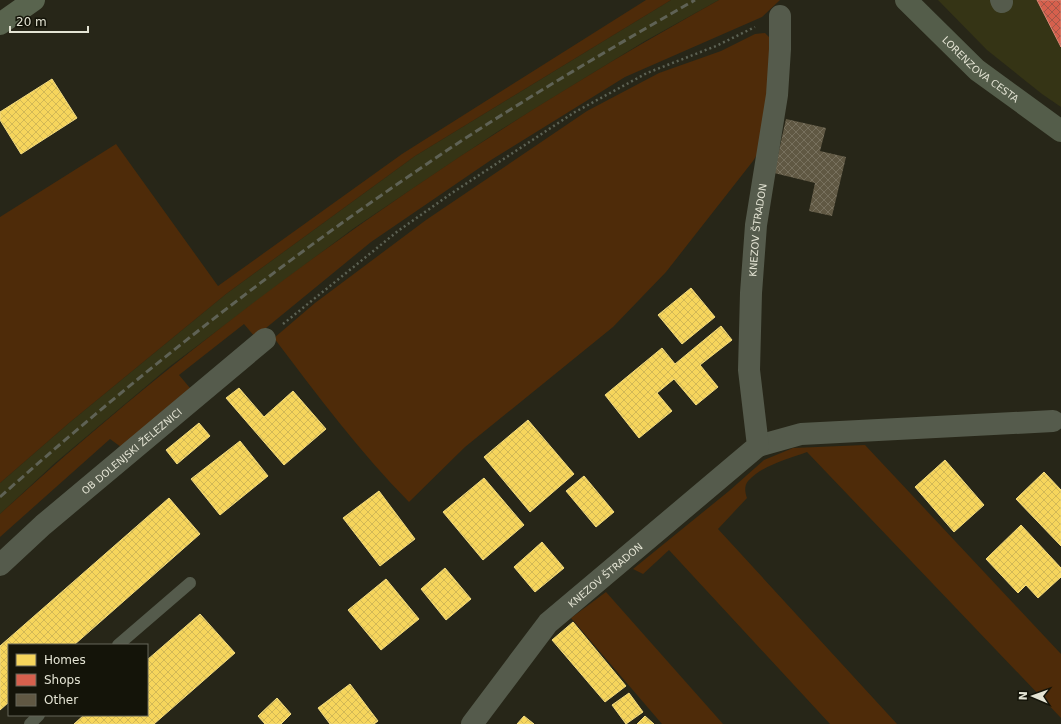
<svg xmlns="http://www.w3.org/2000/svg" width="1061" height="724" font-family="'DejaVu Sans',sans-serif">
<defs>
<pattern id="homes-cross-hatch" width="8" height="8" patternUnits="userSpaceOnUse"><rect width="8" height="8" fill="#f6d55c"/><path d="M0 0l8 8M0 8l8-8" fill="none" stroke="#d2b856"/></pattern>
<pattern id="shops-cross-hatch" width="8" height="8" patternUnits="userSpaceOnUse"><rect width="8" height="8" fill="#d6604d"/><path d="M0 0l8 8M0 8l8-8" fill="none" stroke="#a35648"/></pattern>
<pattern id="building-cross-hatch" width="8" height="8" patternUnits="userSpaceOnUse"><rect width="8" height="8" fill="#605843"/><path d="M0 0l8 8M0 8l8-8" fill="none" stroke="#77705d"/></pattern>
</defs>
<rect width="100%" height="100%" fill="#272618"/>
<!-- built -->
<g fill="#353415">
<polygon points="671,0 719,0 645,41 497,132 354,228 169,367 55,463 0,514 0,483 69,423 226,294 415,156"/>
<polygon points="938,0 1061,0 1061,107 1042,94 987,50"/>
</g>
<!-- green -->
<g fill="#4e2b09">
<polygon points="646,0 671,0 415,156 226,294 69,423 0,483 0,217 116,144 218,286 402,154"/>
<path d="M719,0h61l-18,17 -137,60 -134,83 -120,82 -116,95 -11,-13 -65,51 11,13 -69,59 -11,-8 -110,98v-23c217,-199 461,-371 719,-514z"/>
<path d="M765,33l5,5 -2,45 -8,67 -7,11 -87,111 -53,55 -148,120 -56,55c-50,-51 -92,-107 -135,-164l41,-35 111,-83 161,-109 72,-38 62,-22 34,-17z"/>
<path d="M865,445l196,209v64l-254,-266c-19,7 -44,13 -59,29 -4,5 -3,11 -1,17l-29,31 179,195h-67l-161,-174 -26,24 -10,-5 96,-78 35,-31 29,-12z"/>
<polygon points="606,592 723,724 662,724 571,618"/>
</g>
<!-- homes -->
<g fill="url(#homes-cross-hatch)" stroke="#f1da80">
<polygon points="52,79 77,118 21,154 0,120 0,112"/>
<polygon points="691,288 715,317 682,344 658,315"/>
<polygon points="721,326 732,340 700,365 718,387 696,405 674,379 657,393 672,411 639,438 605,395 662,348 675,364"/>
<polygon points="239,388 264,417 293,391 326,429 284,465 226,398"/>
<polygon points="528,420 574,474 530,512 484,457"/>
<polygon points="199,423 210,436 177,464 166,450"/>
<polygon points="240,441 268,476 220,515 191,479"/>
<polygon points="945,460 984,505 954,532 915,487"/>
<polygon points="1044,472 1061,490 1061,546 1016,499"/>
<polygon points="584,476 614,512 596,527 566,491"/>
<polygon points="484,478 524,525 483,560 443,512"/>
<polygon points="379,491 415,539 380,566 343,518"/>
<polygon points="169,498 200,534 74,645 9,645 9,702 0,710 0,646"/>
<polygon points="1021,525 1061,568 1061,577 1038,598 1026,585 1018,593 986,559"/>
<polygon points="542,542 564,568 535,592 514,567"/>
<polygon points="445,568 471,599 446,620 421,589"/>
<polygon points="386,579 419,619 381,650 348,610"/>
<polygon points="200,614 235,653 154,724 74,724 84,715 147,715 147,660"/>
<polygon points="573,622 626,686 605,702 552,640"/>
<polygon points="350,684 378,721 374,724 330,724 318,708"/>
<polygon points="629,693 643,712 626,724 612,705"/>
<polygon points="277,698 291,714 281,724 265,724 258,716"/>
<polygon points="524,716 534,724 517,724"/>
<polygon points="645,716 654,724 637,724"/>
</g>
<!-- shops -->
<polygon fill="url(#shops-cross-hatch)" stroke="#da8876" points="1037,0 1061,0 1061,47"/>
<!-- building -->
<polygon fill="url(#building-cross-hatch)" points="786,119 826,128 820,151 846,157 832,216 809,211 815,183 774,173"/>
<g fill="none" stroke-linecap="round" stroke-linejoin="round">
<!-- path -->
<polyline stroke="#5d6254" stroke-width="2.5" stroke-dasharray="2 3" stroke-linecap="butt" points="283,324 398,231 452,193 575,112 647,73 716,46 755,27"/>
<!-- lane -->
<g stroke="#555b4c" stroke-width="12">
<polyline points="118,645 190,583"/>
<polyline points="30,724 39,715"/>
</g>
<!-- street -->
<g stroke="#555b4c" stroke-width="22">
<polyline points="1001,0 1002,2"/>
<polyline points="758,446 801,434 1053,421"/>
<path id="s1" d="M0,565l43,-40 222,-186"/>
<path id="s2" d="M472,724l76,-101 210,-177 -9,-76 2,-77 5,-68 21,-130 3,-46v-33"/>
</g>
<!-- secondary -->
<path stroke="#545d4a" stroke-width="22" id="s3" d="M906,0l71,70 84,61"/>
<!-- primary -->
<polyline stroke="#59644e" stroke-width="22" points="0,24 34,0"/>
<!-- rail -->
<path stroke="#5f6255" stroke-width="3" stroke-dasharray="8 4" stroke-linecap="butt" d="M0,497c142,-127 293,-244 452,-350 79,-52 161,-100 243,-147"/>
</g>
<g text-anchor="middle" stroke-width="4" stroke-linejoin="round" paint-order="stroke">
<!-- street labels -->
<g font-size="10" fill="#e4e4d4" stroke="#141409">
<text dy="4" stroke="none"><textPath href="#s3" startOffset="102">LORENZOVA CESTA</textPath></text>
<text dy="4" stroke="none"><textPath href="#s2" startOffset="618">KNEZOV ŠTRADON</textPath></text>
<text dy="4" stroke="none"><textPath href="#s1" startOffset="174">OB DOLENJSKI ŽELEZNICI</textPath></text>
<text dy="4" stroke="none"><textPath href="#s2" startOffset="201">KNEZOV ŠTRADON</textPath></text>
</g>
</g>
<!-- legend -->
<rect x="8" y="644" width="140" height="72" fill="#141409" stroke="#67675a"/>
<rect x="16" y="654" width="20" height="12" fill="#f6d55c" stroke="#67675a"/>
<text x="44" y="664" font-size="12" fill="#e4e4d4">Homes</text>
<rect x="16" y="674" width="20" height="12" fill="#d6604d" stroke="#67675a"/>
<text x="44" y="684" font-size="12" fill="#e4e4d4">Shops</text>
<rect x="16" y="694" width="20" height="12" fill="#605843" stroke="#67675a"/>
<text x="44" y="704" font-size="12" fill="#e4e4d4">Other</text>
<!-- north arrow -->
<g transform="translate(1033 696) rotate(272)" stroke="#141409" stroke-width="3" paint-order="stroke">
<path d="M0-3L7 15L0 10L-7 15Z" fill="#e4e4d4"/>
<text y="-6" font-size="11" font-weight="bold" text-anchor="middle" fill="#e4e4d4">N</text>
</g>
<!-- scale -->
<path d="M10 26v6h78v-6" fill="none" stroke="#e4e4d4" stroke-width="2"/>
<text x="16" y="26" font-size="12" fill="#e4e4d4" stroke="#141409" stroke-width="3" paint-order="stroke">20 m</text>
</svg>
